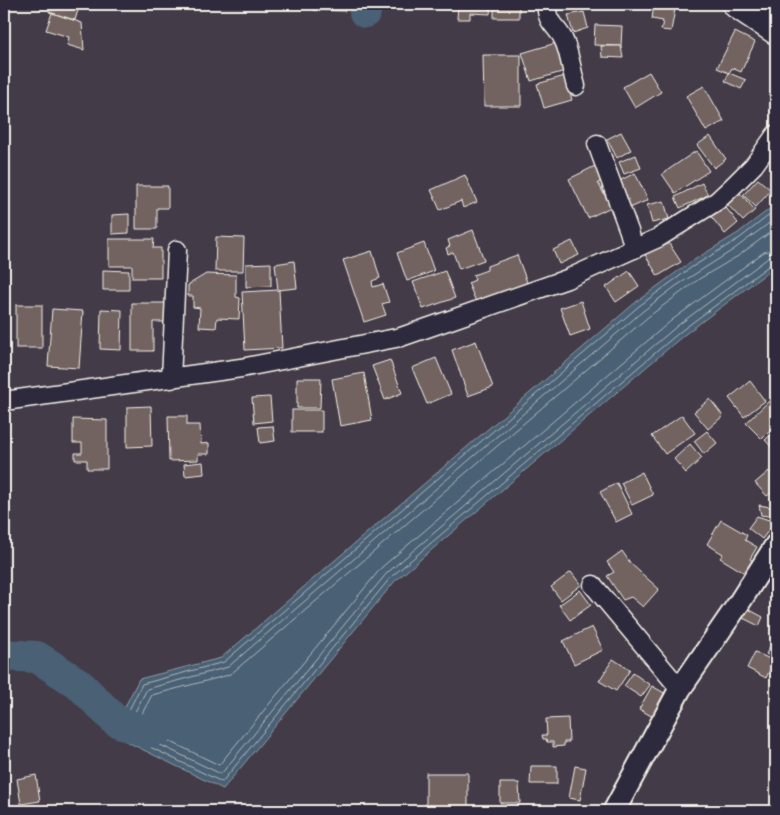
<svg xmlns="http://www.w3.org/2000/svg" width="780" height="815" font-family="'Playpen Sans',sans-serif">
<rect width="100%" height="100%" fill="#433b48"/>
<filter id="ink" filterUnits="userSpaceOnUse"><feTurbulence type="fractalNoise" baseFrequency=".02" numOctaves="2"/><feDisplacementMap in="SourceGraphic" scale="10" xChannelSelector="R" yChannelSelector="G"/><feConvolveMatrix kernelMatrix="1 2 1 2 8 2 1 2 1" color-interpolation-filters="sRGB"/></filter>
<g filter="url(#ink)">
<!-- water -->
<polygon fill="#4a6174" stroke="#8e9ba2" points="776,204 776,266 684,335 395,581 223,789 111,734 139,679 221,658 636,302 689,263 738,233"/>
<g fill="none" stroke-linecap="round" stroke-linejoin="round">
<!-- shore -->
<g stroke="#b0b7ba" stroke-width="1">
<polyline points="776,210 740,238 692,267 639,306 224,662 142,684 119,730 119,732 222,782 391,577 681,331 771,264 776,263"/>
<polyline points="776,218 733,250 676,286 643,311 228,667 147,689 127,727 127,729 221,774 387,573 677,326 768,258 776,256"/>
<polyline points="776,228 738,256 699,279 648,317 232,673 225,676 152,695 137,723 138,726 219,765 382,567 672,320 764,252 776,249"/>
</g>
<!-- river -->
<g stroke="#4a6174" stroke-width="32">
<polyline points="365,12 367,4"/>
<polyline points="4,655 37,657 79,684 116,721 147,732 158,729"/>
</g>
</g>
<!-- building -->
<g fill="#726460" stroke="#f4f1e8">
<polygon points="51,4 80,4 75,20 49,12"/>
<polygon points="314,4 345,4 345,11 314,10"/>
<polygon points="458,4 491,4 490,14 470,13 470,19 457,19"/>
<rect x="494" y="4" width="25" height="14"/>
<rect x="552" y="4" width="23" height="6"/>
<polygon points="654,4 676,4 671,31 661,30 663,21 652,19"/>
<polygon points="584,12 588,28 573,33 568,15"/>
<polygon points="52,13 82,23 84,50 67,45 69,37 46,30"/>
<polygon points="595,25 622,26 621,46 594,45"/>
<polygon points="735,32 755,42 741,72 732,68 729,73 717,68"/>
<polygon points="556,43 565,71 531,81 522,53"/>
<polygon points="601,46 621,46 623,58 602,57"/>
<polygon points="483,55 521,55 521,106 484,106"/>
<polygon points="649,72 661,92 635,108 623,87"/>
<polygon points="729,73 746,80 741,89 725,81"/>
<polygon points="565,76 572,100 544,108 537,84"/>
<polygon points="704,86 724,121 706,131 686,96"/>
<polygon points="621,132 631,150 617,158 607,139"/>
<polygon points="710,136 726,159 714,168 697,145"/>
<polygon points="696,151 709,171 675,193 662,174"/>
<polygon points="636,155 641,168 624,174 619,162"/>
<polygon points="597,165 604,180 598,183 611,207 588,218 569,179"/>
<polygon points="635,173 648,200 630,208 617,182"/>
<polygon points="465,175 477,202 463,208 461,201 440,210 431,190"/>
<polygon points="758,179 771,190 756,207 743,195"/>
<polygon points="702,183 708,195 680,208 675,197"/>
<polygon points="136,186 168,186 168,208 157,208 157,229 136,229"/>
<polygon points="738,191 755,210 743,221 726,203"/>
<polygon points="664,201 669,219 652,223 647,205"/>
<polygon points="723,204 738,223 725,234 709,214"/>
<polygon points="129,214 129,233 112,234 112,215"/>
<polygon points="473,230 484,260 459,269 453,252 448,254 446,248 450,246 448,240"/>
<polygon points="216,237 244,238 243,271 215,271"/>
<polygon points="109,239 154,239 153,248 161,248 161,278 132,278 132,266 109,266"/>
<polygon points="666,239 681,262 658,276 644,253"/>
<polygon points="572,241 579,255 559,264 553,250"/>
<polygon points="424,243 434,271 407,281 397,253"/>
<polygon points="372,251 380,278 372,281 373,287 383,284 389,302 382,304 386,315 364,322 343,260"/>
<polygon points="517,255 528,285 477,304 468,283 475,280 473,275 487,270 487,266"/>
<polygon points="294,261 297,288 278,290 275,264"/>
<polygon points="271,263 271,286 246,287 246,264"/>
<polygon points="103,270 129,271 129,290 103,290"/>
<polygon points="445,271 455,298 423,309 413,282"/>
<polygon points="629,271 639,286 616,302 606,287"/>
<polygon points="206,274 236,275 236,297 240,298 239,319 217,318 216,328 199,327 200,308 193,307 193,296 188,296 188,285"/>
<polygon points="279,290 282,348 245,350 242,292"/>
<polygon points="581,301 590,329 570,336 560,308"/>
<polygon points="132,303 167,303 167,322 153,322 153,351 132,351"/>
<rect x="16" y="305" width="26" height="43"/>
<polygon points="52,309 83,311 79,368 48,366"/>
<polygon points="101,309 122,310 121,350 100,349"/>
<polygon points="476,341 493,387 468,396 452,350"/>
<polygon points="436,358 451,394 427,404 412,368"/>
<polygon points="390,360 402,393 385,400 372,366"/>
<polygon points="364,373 372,420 340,426 332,379"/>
<polygon points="297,378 321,378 320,408 297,408"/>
<polygon points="750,381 765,401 744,417 729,398"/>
<polygon points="270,397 272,421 254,423 252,398"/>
<polygon points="710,399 723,416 708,429 694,412"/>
<polygon points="769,401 776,409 776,425 762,439 746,423"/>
<polygon points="151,406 152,446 127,447 127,407"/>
<rect x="292" y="410" width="30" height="22"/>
<polygon points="682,415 695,433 665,454 652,436"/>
<polygon points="168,416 187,416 187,425 200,425 201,444 209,443 209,454 198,454 198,460 169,461"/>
<polygon points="73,419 107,420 107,469 87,469 87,460 75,460 75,453 82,453 82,443 73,443"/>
<polygon points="273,426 275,441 260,443 258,427"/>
<polygon points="776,430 776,452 765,440"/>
<polygon points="707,431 717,443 704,454 694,441"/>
<polygon points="690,444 702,458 686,473 674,459"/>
<polygon points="203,462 204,474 185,476 184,464"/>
<polygon points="769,471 776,480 776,489 767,496 755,483"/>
<polygon points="642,472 653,495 632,505 621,483"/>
<polygon points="617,483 632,514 616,522 600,492"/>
<polygon points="759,505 776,508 775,517 761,515"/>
<polygon points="757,516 775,522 762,539 748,528"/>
<polygon points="721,520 747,535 745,540 757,547 750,559 755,562 748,575 720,558 723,554 707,544"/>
<polygon points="622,551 631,564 659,589 643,607 631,597 623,600 607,576 614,572 607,562"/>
<polygon points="571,572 581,585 561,600 551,587"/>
<polygon points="580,590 591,605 570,620 559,605"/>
<polygon points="746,608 763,617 759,626 741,617"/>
<polygon points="592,627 603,650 574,664 563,641"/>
<polygon points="776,635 776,659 766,654"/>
<polygon points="755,652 774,661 766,678 747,668"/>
<polygon points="613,659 630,670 616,691 599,681"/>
<polygon points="633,673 650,685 641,697 624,686"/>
<polygon points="652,686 666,694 653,717 639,709"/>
<polygon points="568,718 569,742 564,742 564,746 553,747 553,742 547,742 546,739 543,739 542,735 547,735 546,719"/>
<polygon points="531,766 557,766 557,784 530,784"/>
<polygon points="575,766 586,768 580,800 569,798"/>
<rect x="426" y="773" width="42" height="38"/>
<polygon points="36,775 40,801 21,804 17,779"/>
<polygon points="500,783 519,783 520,803 500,803"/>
<polygon points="589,805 605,810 604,811 587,811"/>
<rect x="247" y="809" width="26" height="2"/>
</g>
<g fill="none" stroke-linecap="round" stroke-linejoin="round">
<!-- minor casing -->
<g stroke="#f4f1e8" stroke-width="21">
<g id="minor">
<path d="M546,4c2,25 12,20 19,39 5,13 7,29 11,43"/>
<polyline points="597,144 629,231 634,249"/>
<polyline points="171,379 177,250"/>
<polyline points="4,401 241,368 401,337 450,320 567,279 658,238 717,201 732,187 754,165 776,134"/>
<polyline points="593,585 680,689"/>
</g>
</g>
<!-- tertiary casing -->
<g stroke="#f4f1e8" stroke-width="25">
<polyline id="tertiary" points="614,811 680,689 739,603 776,545"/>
</g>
<!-- trunk casing -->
<g stroke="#f4f1e8" stroke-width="31">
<polyline id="trunk" points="737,4 776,30"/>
</g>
<!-- minor -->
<use href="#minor" stroke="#2f2a3d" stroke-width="18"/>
<!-- tertiary -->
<use href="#tertiary" stroke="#2f2a3d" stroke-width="21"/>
<!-- trunk -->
<use href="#trunk" stroke="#2f2a3d" stroke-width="28"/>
</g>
</g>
<!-- margin -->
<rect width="780" height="815" fill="none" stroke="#2f2a3d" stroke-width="20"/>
<rect x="10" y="10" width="760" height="795" fill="none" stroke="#f4f1e8" stroke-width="2" filter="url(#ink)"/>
</svg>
